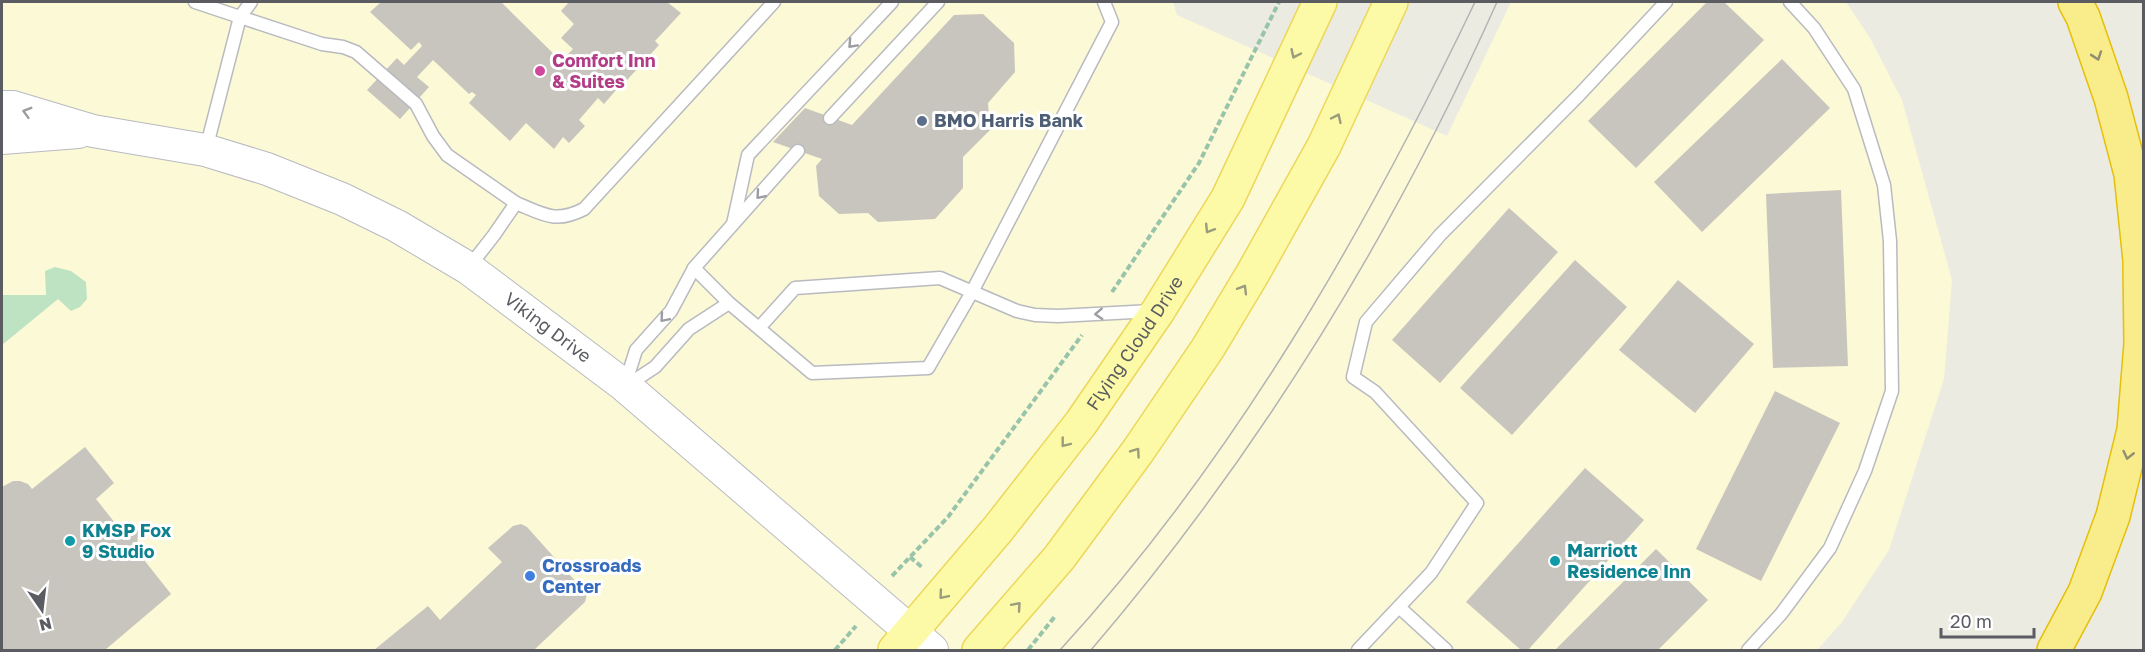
<svg xmlns="http://www.w3.org/2000/svg" width="2145" height="652" font-family="'Golos Text',sans-serif">
<rect width="100%" height="100%" fill="#ecebe1"/>
<!-- commercial -->
<polygon fill="#fcf9d6" points="2,2 1173,2 1177,15 1447,136 1511,2 1846,2 1870,38 1902,100 1952,280 1944,379 1889,550 1842,622 1817,650 2,650"/>
<!-- green -->
<polygon fill="#bee3c3" points="55,267 71,271 86,282 87,299 80,307 71,311 58,299 2,345 2,295 46,295 45,271"/>
<!-- building -->
<g fill="#c8c5be">
<polygon points="381,2 501,2 561,61 573,49 561,38 574,24 561,11 569,2 667,2 681,13 655,41 659,45 618,90 617,89 604,104 598,98 579,120 585,126 569,143 563,137 554,149 526,123 510,141 469,103 476,95 472,92 469,94 433,60 417,77 429,87 400,119 367,90 397,58 404,65 422,46 419,42 411,50 370,12"/>
<polygon points="1707,2 1724,2 1764,40 1636,168 1588,121"/>
<polygon points="983,14 1014,43 1015,72 988,103 990,130 963,157 963,188 935,219 878,222 868,213 839,214 819,196 816,166 822,159 773,142 805,108 852,125 954,15"/>
<polygon points="1782,59 1830,108 1702,232 1654,182"/>
<polygon points="1841,190 1848,366 1773,368 1766,194"/>
<polygon points="1509,208 1558,252 1440,383 1392,340"/>
<polygon points="1575,260 1627,307 1512,435 1460,388"/>
<polygon points="1678,280 1754,344 1695,413 1619,350"/>
<polygon points="1775,391 1840,423 1761,581 1696,549"/>
<polygon points="85,447 114,483 96,499 119,528 138,530 137,551 171,594 105,650 2,650 2,487 13,481 20,481 28,484 32,489"/>
<polygon points="1585,468 1644,520 1528,650 1521,650 1466,602"/>
<polygon points="521,524 527,527 587,594 585,602 534,650 374,650 428,606 440,620 502,562 488,548 513,526"/>
<polygon points="1656,549 1708,600 1658,650 1555,650"/>
</g>
<g fill="none" stroke-linecap="round" stroke-linejoin="round">
<!-- service casing -->
<g stroke="#b9bac0" stroke-width="15">
<g id="service">
<polyline points="195,2 240,17 206,149"/>
<polyline points="251,2 240,17 322,44 343,47 356,52 416,104 433,136 447,155 516,203"/>
<polyline points="830,118 938,2"/>
<polyline points="733,224 748,155 892,2"/>
<path d="M469,267l25,-32 22,-32c27,11 39,21 68,6l190,-207"/>
<polyline points="694,268 729,303 812,373 928,368 972,292 1112,22 1104,2"/>
<polyline points="759,328 795,288 940,278 1017,311 1035,315 1058,316 1152,311"/>
<polyline points="625,385 636,350 671,311 694,268 798,151"/>
<polyline points="626,386 655,367 689,329 729,303"/>
<polyline points="1399,607 1446,650"/>
<polyline points="1358,650 1431,573 1477,503 1375,392 1353,377 1366,322 1440,235 1579,95 1666,2"/>
<polyline points="1748,650 1781,614 1830,548 1865,471 1892,391 1890,241 1884,185 1854,89 1814,28 1790,2"/>
</g>
</g>
<!-- tertiary casing -->
<g stroke="#b9bac0" stroke-width="34">
<g id="tertiary">
<path id="s1" d="M2,107h11l80,24 112,19 62,19 75,30 55,27 71,42 157,118 307,264"/>
<polyline points="2,138 78,132"/>
</g>
</g>
<!-- primary casing -->
<g stroke="#ecd75a" stroke-width="36">
<g id="primary">
<path id="s2" d="M895,650l103,-121 83,-106 77,-112 70,-113 92,-196"/>
<polyline points="979,650 1059,558 1138,451 1208,348 1253,273 1324,146 1391,2"/>
</g>
</g>
<!-- motorway casing -->
<g stroke="#e6bf08" stroke-width="36">
<polyline id="motorway" points="2054,650 2085,592 2113,516 2134,430 2141,344 2140,260 2131,174 2111,98 2083,17 2075,2"/>
</g>
<!-- path -->
<g stroke="#98c4aa" stroke-width="4" stroke-dasharray="6 3" stroke-linecap="butt">
<polyline points="1112,292 1199,163 1279,2"/>
<polyline points="910,557 923,568"/>
<polyline points="892,576 948,517 1082,335"/>
<polyline points="835,650 856,626"/>
<polyline points="1028,650 1056,615"/>
</g>
<!-- service -->
<use href="#service" stroke="#fff" stroke-width="12"/>
<!-- tertiary -->
<use href="#tertiary" stroke="#fff" stroke-width="32"/>
<!-- primary -->
<use href="#primary" stroke="#fcfaa6" stroke-width="33"/>
<!-- motorway -->
<use href="#motorway" stroke="#f9ec8b" stroke-width="33"/>
<!-- tram -->
<g stroke="#b2b3b3" stroke-width="1.5">
<path d="M1060,650c174,-190 304,-416 415,-648"/>
<path d="M1091,650c166,-194 302,-415 406,-648"/>
</g>
</g>
<!-- one-way arrows -->
<defs><path id="oneway-chevron" d="M-2-3.5L2.5 0L-2 3.5" fill="none" stroke-width="1.6" stroke-linecap="round" stroke-linejoin="round" transform="scale(1.5)"/></defs>
<g stroke="#9c9da1">
<use href="#oneway-chevron" transform="translate(852 44) rotate(133)"/>
<use href="#oneway-chevron" transform="translate(27 112) rotate(-164)"/>
<use href="#oneway-chevron" transform="translate(760 195) rotate(131)"/>
<use href="#oneway-chevron" transform="translate(1099 314) rotate(177)"/>
<use href="#oneway-chevron" transform="translate(664 318) rotate(131)"/>
</g>
<g stroke="#9b9b7d">
<use href="#oneway-chevron" transform="translate(1295 54) rotate(115)"/>
<use href="#oneway-chevron" transform="translate(1337 118) rotate(-65)"/>
<use href="#oneway-chevron" transform="translate(1209 229) rotate(122)"/>
<use href="#oneway-chevron" transform="translate(1243 289) rotate(-59)"/>
<use href="#oneway-chevron" transform="translate(1065 443) rotate(128)"/>
<use href="#oneway-chevron" transform="translate(1136 452) rotate(-55)"/>
<use href="#oneway-chevron" transform="translate(943 595) rotate(130)"/>
<use href="#oneway-chevron" transform="translate(1017 606) rotate(-49)"/>
</g>
<g stroke="#928e70">
<use href="#oneway-chevron" transform="translate(2097 56) rotate(71)"/>
<use href="#oneway-chevron" transform="translate(2128 455) rotate(103)"/>
</g>
<!-- markers -->
<circle fill="#d1479c" stroke="#fff" stroke-width="2" cx="540" cy="71" r="6"/>
<circle fill="#5c6f8a" stroke="#fff" stroke-width="2" cx="922" cy="121" r="6"/>
<g fill="#0f9aa8" stroke="#fff" stroke-width="2">
<circle cx="70" cy="541" r="6"/>
<circle cx="1555" cy="561" r="6"/>
</g>
<circle fill="#3f7fe0" stroke="#fff" stroke-width="2" cx="530" cy="576" r="6"/>
<g text-anchor="middle" stroke-width="6" stroke-linejoin="round" paint-order="stroke">
<!-- hotel labels -->
<g font-size="18" font-weight="bold" fill="#b23c85" stroke="#fff" text-anchor="start">
<text x="552" y="67">Comfort Inn<tspan x="552" dy="21">&amp; Suites</tspan></text>
</g>
<!-- service labels -->
<g font-size="18" font-weight="bold" fill="#4e5e75" stroke="#fff" text-anchor="start">
<text x="934" y="127">BMO Harris Bank</text>
</g>
<!-- street labels -->
<g font-size="18" fill="#5a5c62" stroke="#fff">
<text dy="6" stroke="none"><textPath href="#s1" startOffset="597">Viking Drive</textPath></text>
<text dy="6" stroke="none"><textPath href="#s2" startOffset="390">Flying Cloud Drive</textPath></text>
</g>
<!-- culture labels -->
<g font-size="18" font-weight="bold" fill="#0d838f" stroke="#fff" text-anchor="start">
<text x="82" y="537">KMSP Fox<tspan x="82" dy="21">9 Studio</tspan></text>
<text x="1567" y="557">Marriott<tspan x="1567" dy="21">Residence Inn</tspan></text>
</g>
<!-- shop labels -->
<g font-size="18" font-weight="bold" fill="#366cbe" stroke="#fff" text-anchor="start">
<text x="542" y="572">Crossroads<tspan x="542" dy="21">Center</tspan></text>
</g>
</g>
<!-- border -->
<rect width="2145" height="652" fill="none" stroke="#5a5c62" stroke-width="6"/>
<!-- north arrow -->
<g transform="translate(42 610) rotate(166)" stroke="#ffffff" stroke-width="4.5" paint-order="stroke">
<path d="M0-4.5L10 22L0 15L-10 22Z" fill="#5a5c62"/>
<text y="-9" font-size="16" font-weight="bold" text-anchor="middle" fill="#5a5c62">N</text>
</g>
<!-- scale -->
<path d="M1941 628v9h93v-9" fill="none" stroke="#5a5c62" stroke-width="3"/>
<text x="1950" y="628" font-size="18" fill="#5a5c62" stroke="#ffffff" stroke-width="4.5" paint-order="stroke">20 m</text>
</svg>
